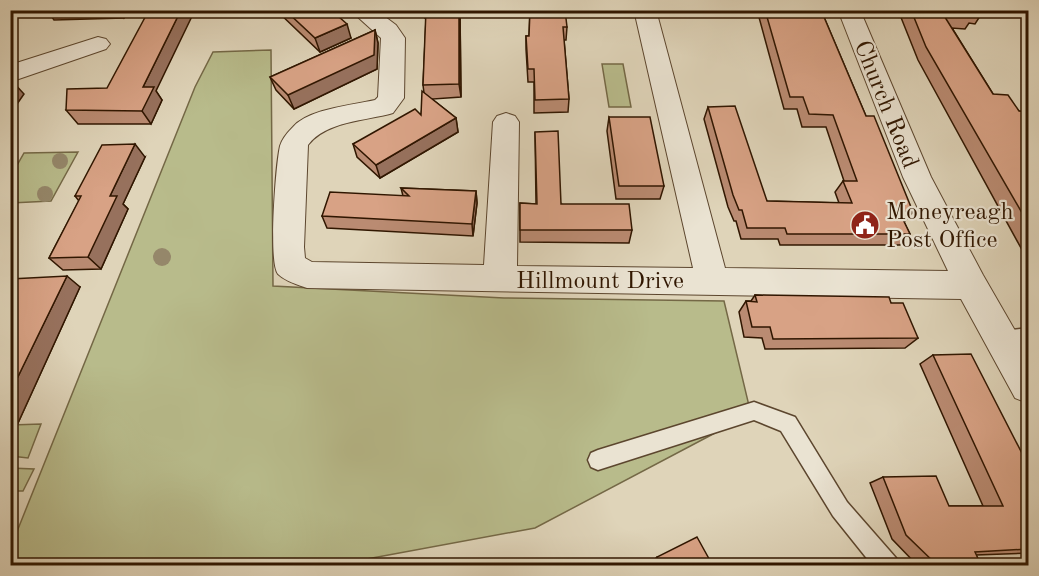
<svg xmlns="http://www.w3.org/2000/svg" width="1039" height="576" font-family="'Old Standard TT',serif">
<rect width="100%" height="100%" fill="#dfd4b9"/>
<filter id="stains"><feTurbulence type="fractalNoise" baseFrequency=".00333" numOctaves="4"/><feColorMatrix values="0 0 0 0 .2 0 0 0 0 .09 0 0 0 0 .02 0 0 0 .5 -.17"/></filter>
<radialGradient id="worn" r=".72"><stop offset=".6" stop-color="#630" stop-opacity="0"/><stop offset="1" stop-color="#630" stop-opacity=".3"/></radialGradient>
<!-- green -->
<g fill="#b8bb8b" stroke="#746846" stroke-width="1.5">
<polygon points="271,50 273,286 504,298 724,301 751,414 535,528 329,566 11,565 10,549 195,87 213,52"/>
<polygon points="602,64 623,64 631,107 609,107"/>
<polygon points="78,152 51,201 11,203 11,176 24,153"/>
<polygon points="41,424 28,458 11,456 11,425"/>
<polygon points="10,468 34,469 23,491 11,491"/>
</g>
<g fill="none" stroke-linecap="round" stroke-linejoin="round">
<!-- lane casing -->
<g stroke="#5c462e" stroke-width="3">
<g id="lane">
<polygon points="1028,328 1028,344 1001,345 995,342 992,337 995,332"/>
<polygon points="754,402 795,417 847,502 896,558 899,566 873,566 833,516 781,431 754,420 598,470 591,467 588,460 591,453 598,450"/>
</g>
</g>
<!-- street casing -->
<g stroke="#5c462e" stroke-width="2">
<g id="street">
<path d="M350,10h26l20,15 9,13 -1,60 -11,15c-27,8 -67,8 -85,32l-4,102 1,11 7,4 172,3 9,-143 4,-6 9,-3 9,3 4,6 -2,144 176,2 -59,-258h22l69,258 223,3 -45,-94 -65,-167h22l71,167 52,98 45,78v50l-13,-5 -54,-99 -654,-11c-9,-3 -22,-7 -29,-14 -10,-12 -2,-110 2,-128 2,-7 8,-14 13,-19 15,-18 60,-22 82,-27l3,-3 3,-59z"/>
<polygon points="98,37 106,39 110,44 106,49 10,82 10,65"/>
</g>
</g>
<!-- lane -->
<use href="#lane" fill="#eae3d2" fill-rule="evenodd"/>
<!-- street -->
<use href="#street" fill="#eae3d2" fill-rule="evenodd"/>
</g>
<!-- trees -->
<g fill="#95876a">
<circle cx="60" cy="161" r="8"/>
<circle cx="45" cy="194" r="8"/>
<circle cx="162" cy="257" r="9"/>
</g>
<!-- wall -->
<g fill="#ba8b72" stroke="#301600" stroke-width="1.5">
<polygon points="47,10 129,10 124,18 54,20"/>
<polygon points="276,10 331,10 351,38 320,52"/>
<polygon points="415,10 460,10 461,97 432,99 456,118 458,132 380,178 357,157 353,144 421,115 424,93 423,85 426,19"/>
<polygon points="530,10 567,27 566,40 564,40 569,99 568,112 534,113 534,82 528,82 526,49 526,36 529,36"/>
<polygon points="671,10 703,10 701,16 673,17"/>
<polygon points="757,10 821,10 866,116 913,212 904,222 910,234 900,245 780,245 778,239 741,239 736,221 734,221 728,207 704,119 708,107 767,201 839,203 835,192 843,181 844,181 826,127 802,127 797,109 784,109"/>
<polygon points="898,10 984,10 975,24 969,23 965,29 952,28 993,94 1019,111 1029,112 1029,259 1027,259 918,60"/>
<polygon points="375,30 378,43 377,69 294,109 276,90 270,77"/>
<polygon points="156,91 162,100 151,124 78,124 66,110"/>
<polygon points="609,117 664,186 660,199 616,199 607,131"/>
<polygon points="535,132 561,204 632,230 629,243 520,242 520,203 536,204"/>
<polygon points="145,157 123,204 128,209 101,269 63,270 49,258 79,201 75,196"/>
<polygon points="401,188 476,191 477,203 473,236 327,228 322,216 403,196"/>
<polygon points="10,279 80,287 18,423 10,423"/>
<polygon points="755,295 891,303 918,338 905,348 765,349 762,338 744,337 739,312 746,301 751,301"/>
<polygon points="933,355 1029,467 1029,553 976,555 980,563 967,566 918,566 892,539 870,483 883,477 949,506 983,506 920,364"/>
<polygon points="657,557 713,566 657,566 654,560"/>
</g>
<!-- shaded-wall -->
<g fill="#97715d" stroke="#301600" stroke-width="1.5">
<polygon points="120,10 129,10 124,18"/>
<polygon points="181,10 195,10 156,91 162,100 151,124 142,111 143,87"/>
<polygon points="459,10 460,10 460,14 461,97 459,84"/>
<polygon points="347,24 351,38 320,52 315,38"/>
<polygon points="375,30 378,43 377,69 294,109 288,95"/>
<polygon points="12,81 24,94 10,114 10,83"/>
<polygon points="456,118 458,132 380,178 376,165"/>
<polygon points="135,144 145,157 123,204 128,209 101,269 88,257 110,196"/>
<polygon points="476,191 477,203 473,236 472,224"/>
<polygon points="67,276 80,287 18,423 10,419 10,393"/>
</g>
<!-- building -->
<g fill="#d8a285" stroke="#301600" stroke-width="1.5">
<polygon points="149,10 181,10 143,87 154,87 142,111 66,110 67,89 107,88"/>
<polygon points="285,10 331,10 347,24 315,38"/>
<polygon points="426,10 459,10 459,84 423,85"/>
<polygon points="530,10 565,10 567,27 563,27 569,99 535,100 534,69 528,69 526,36 529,36"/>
<polygon points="765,10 821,10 866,116 874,116 913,212 899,211 910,234 787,234 785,228 747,228 742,210 739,210 733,195 708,107 735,106 767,201 852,203 843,181 857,181 833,115 809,114 803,97 790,97"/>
<polygon points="911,10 971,10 974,16 943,14 993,94 1008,95 1019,111 1029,112 1029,225 926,47"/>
<polygon points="375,30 374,55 288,95 270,77"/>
<polygon points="422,91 456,118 376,165 353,144 415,109 421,115"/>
<polygon points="609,117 650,117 664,186 619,186"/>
<polygon points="558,131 561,204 629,204 632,230 520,230 520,203 537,204 535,132"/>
<polygon points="135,144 110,196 117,196 88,257 49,258 81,196 75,196 102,145"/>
<polygon points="401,188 476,191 472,224 322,216 330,192 409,196"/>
<polygon points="67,276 10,393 10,279"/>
<polygon points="755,295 889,297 891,303 903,303 918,338 773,339 770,327 752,327 746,301 757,302"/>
<polygon points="971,354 1029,467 1029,549 975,552 980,563 938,566 906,535 883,477 936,476 949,506 1003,506 933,355"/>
<polygon points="697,537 713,566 661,566 657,557"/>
<polygon points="390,562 391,566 365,566"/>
</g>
<!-- icons -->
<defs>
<g id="civic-disc" transform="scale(1.5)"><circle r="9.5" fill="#8f2418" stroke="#eae3d2"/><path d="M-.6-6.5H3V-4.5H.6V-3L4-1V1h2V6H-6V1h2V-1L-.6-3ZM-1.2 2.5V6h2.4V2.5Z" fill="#fff"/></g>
</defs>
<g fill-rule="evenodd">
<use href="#civic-disc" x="865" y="225"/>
</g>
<g text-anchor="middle" stroke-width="4.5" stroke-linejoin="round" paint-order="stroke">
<!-- street labels -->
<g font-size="24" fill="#301600" stroke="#eae3d2">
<text transform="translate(887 104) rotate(68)" y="8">Church Road</text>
<text x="600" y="288">Hillmount Drive</text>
</g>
<!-- poi labels -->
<g font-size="24" fill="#301600" stroke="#eae3d2" text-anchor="start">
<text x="886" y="219">Moneyreagh<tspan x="886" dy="28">Post Office</tspan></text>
</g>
</g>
<!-- margin -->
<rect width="1039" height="576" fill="none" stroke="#dfd4b9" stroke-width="36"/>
<rect x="12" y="12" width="1015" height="552" fill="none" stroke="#301600" stroke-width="3"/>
<rect x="18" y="18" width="1003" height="540" fill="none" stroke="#301600" stroke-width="1.5"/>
<rect width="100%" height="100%" filter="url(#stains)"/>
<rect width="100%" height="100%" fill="url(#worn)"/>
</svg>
